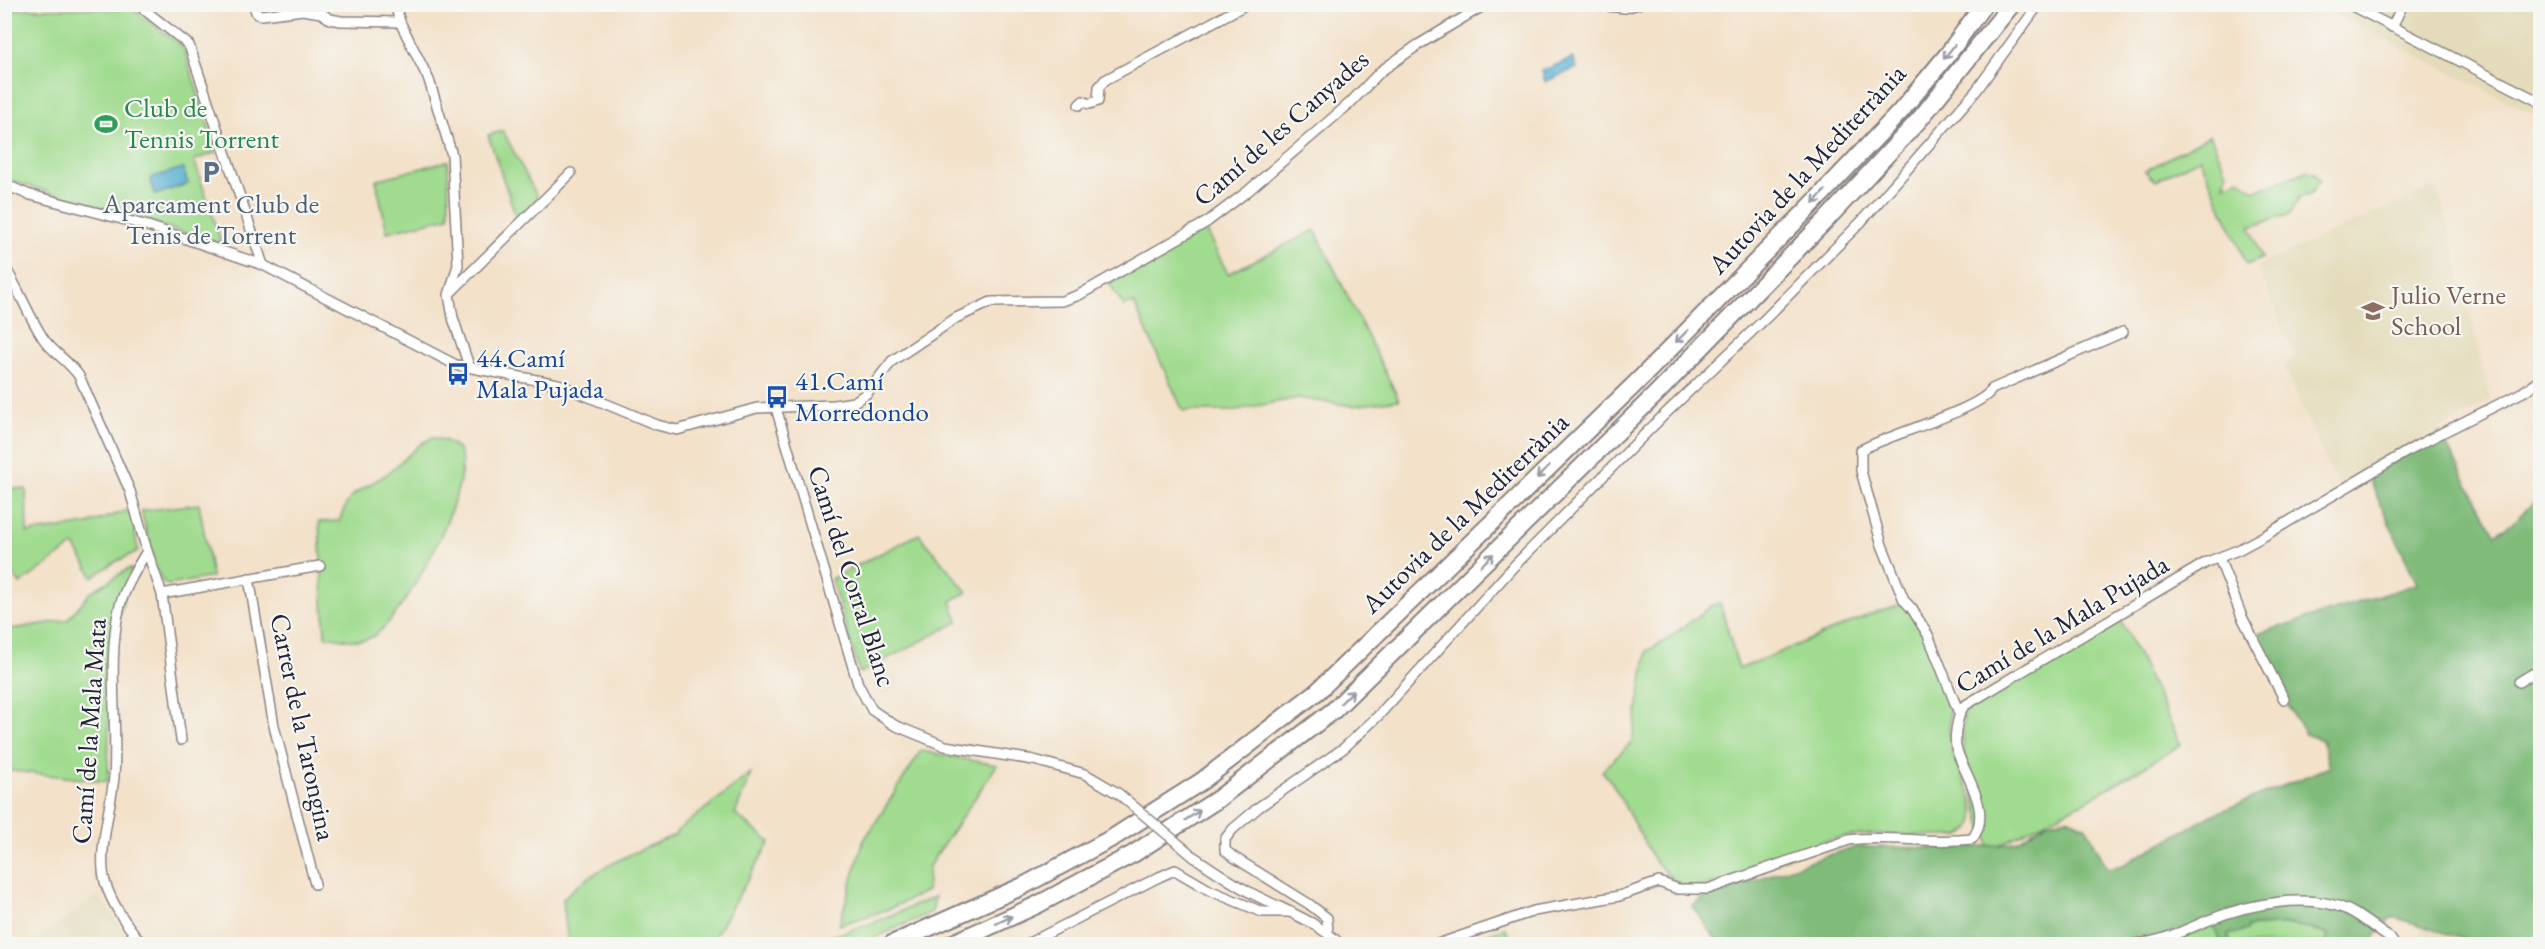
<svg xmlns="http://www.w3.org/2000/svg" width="2545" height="949" font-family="'EB Garamond',serif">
<rect width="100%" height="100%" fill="#f6f6f2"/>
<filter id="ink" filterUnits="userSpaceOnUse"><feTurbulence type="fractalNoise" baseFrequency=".0167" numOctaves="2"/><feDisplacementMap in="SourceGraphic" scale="12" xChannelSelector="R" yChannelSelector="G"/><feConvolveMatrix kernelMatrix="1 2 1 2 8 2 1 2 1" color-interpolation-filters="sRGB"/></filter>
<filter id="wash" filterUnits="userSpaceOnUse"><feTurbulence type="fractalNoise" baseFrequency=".008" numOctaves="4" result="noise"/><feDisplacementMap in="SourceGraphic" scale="24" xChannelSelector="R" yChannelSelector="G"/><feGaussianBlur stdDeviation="1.35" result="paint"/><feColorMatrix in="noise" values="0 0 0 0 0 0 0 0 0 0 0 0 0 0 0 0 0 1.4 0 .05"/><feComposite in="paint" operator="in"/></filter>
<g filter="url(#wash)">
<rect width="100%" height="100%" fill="#f3e1c9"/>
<!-- built -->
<g fill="#e4dbba">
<polygon points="2317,5 2540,5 2540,118 2412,53"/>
<polygon points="2432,188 2439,190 2491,400 2337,485 2284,367 2295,356 2256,266"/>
<polygon points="98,895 134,944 30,944"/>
<polygon points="2422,928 2468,940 2467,944 2416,944"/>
</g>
<!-- green -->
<g fill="#a0db8f" stroke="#617e65" stroke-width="1.5">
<polygon points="131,8 183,47 217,152 194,160 222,244 5,179 4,16 11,9"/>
<polygon points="503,131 538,198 517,219 488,135"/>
<polygon points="2210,135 2227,173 2224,185 2239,179 2255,191 2307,171 2314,173 2320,181 2311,193 2300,197 2290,214 2250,227 2262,258 2247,265 2200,158 2155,181 2145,171"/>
<polygon points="448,161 449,217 387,232 376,180"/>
<polygon points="1204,227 1228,274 1315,230 1399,400 1353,406 1298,398 1231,411 1183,411 1134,303 1124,306 1109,283"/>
<path d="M432,438c10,0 24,6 28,15 14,33 -57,170 -90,185 -12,6 -32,-1 -45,-2l-6,-114 20,-1 8,-18 7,-9 33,-20 35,-31z"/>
<polygon points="4,488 26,489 27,533 88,524 131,509 138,551 115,562 93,577 74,545 20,584 5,562"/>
<polygon points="199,504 212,577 169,585 163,583 154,562 141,511"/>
<polygon points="919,534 967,592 951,601 958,622 860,673 831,579"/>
<polygon points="128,569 132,569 110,651 108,782 5,770 5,630 67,620 91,592"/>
<path d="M1720,603l19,66 130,-54 35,-11 7,7c16,29 32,56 37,89 3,16 -1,35 4,51 6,21 43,74 6,85 -45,1 -88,-7 -133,5 -28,12 -109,49 -136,46 -13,-1 -28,-20 -36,-29l-41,-75 -10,-12 30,-29 15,-91 19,-11 47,-35z"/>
<polygon points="2120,618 2181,745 2081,804 1989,850 1987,836 1982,828 1963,748 1964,708"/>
<polygon points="921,751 997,765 929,866 927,891 889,909 839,925 863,842"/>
<path d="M751,773l-16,41 35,28 -60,102h-142l-5,-45c24,-27 78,-50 112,-64l2,-4z"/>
<polygon points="935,897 932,912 861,944 809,944 875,922"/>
<polygon points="2212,922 2222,944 2188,944 2183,933"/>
<polygon points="2269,924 2303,926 2316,932 2328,933 2326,944 2229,944 2228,935 2247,927"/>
<polygon points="1505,928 1514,944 1456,944"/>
</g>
<!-- forest -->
<polygon fill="#80bb7a" stroke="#516e5a" stroke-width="1.5" points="2440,433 2495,534 2513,522 2540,497 2540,944 2467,944 2467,940 2394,917 2388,920 2387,927 2376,935 2371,944 2326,944 2328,933 2289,924 2247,927 2247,930 2228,935 2231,944 2222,944 2212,922 2183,933 2187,944 1719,944 1693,906 1702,898 1853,847 1952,848 2001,845 2018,841 2046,823 2067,818 2086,826 2107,868 2123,865 2212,815 2329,767 2322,740 2305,734 2284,699 2254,635 2417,584 2368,477"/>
<!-- water -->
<g fill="#55aed2" stroke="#3c6886" stroke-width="1.5">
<polygon points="1573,58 1577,68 1545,82 1542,71"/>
<polygon points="183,168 188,184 155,195 150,178"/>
</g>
</g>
<g filter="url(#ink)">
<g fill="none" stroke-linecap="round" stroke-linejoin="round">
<!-- street casing -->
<g stroke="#8a8282" stroke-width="12">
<g id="street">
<polyline points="137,4 189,45 263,265"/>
<polyline points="253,4 257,14 262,15 303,10 321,13 330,19 341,21 400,22"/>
<polyline points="395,4 400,22 429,80 452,155 458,265 449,295 453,318 469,366"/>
<polyline points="1589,4 1625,8 1638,4"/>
<polyline points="2348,4 2540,102"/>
<polyline points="2392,27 2403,4"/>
<polyline points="1079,105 1083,101 1089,104 1098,101 1099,87 1105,80 1247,4"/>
<polyline points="4,184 27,194 148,226 263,265 456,365 558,384 657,425 677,430 757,408 834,405 854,402 867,393 892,361 956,318 991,302 1062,301 1079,295 1207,222 1248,191 1350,103 1381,71 1418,45 1486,4"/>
<path d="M4,266c15,23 24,49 39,72 9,14 26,23 36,38l51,115 17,60c-11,18 -23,38 -28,58 -12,54 -1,113 -5,168 -3,31 -17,75 -9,105 7,23 22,43 37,62"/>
<polyline points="450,293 571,173"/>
<polyline points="776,408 858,684 872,710 894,725 945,746 1034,760 1085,774 1119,794"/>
<polyline points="147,551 162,594 181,740"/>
<polyline points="2219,558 2242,617 2284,699"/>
<polyline points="249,578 274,726 315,884"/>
<polyline points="162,594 320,566"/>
<polyline points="2519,682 2532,674 2540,673"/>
<path d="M1959,713l-31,-78 -16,-26 -8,-9 -22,-55 -21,-74v-21c26,-15 119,-40 131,-61l131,-57"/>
<path d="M1194,857c20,13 38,26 59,37 30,16 62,26 87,50"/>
<polyline points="1328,933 1327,918 1309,904 1232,856 1225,850 1225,839 1233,829 1259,807 1344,748 1378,716 1514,566 1662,417 1766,318 1860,223 1976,91 2039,4"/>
<polyline points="1027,944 1159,877 1175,870 1209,890 1262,912 1291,912"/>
<path d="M1438,944l96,-33 85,-15 40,-14 19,7h30l141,-49c41,-5 82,4 123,-1 21,-26 -6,-62 -15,-88 -4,-12 0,-35 7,-45l243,-144 31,-12 26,-14 154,-91 105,-53 17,-12"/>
<path d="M2136,944c26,-2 49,-14 73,-24 39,-16 100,-28 139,-10 15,7 28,20 42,28l4,6"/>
</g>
</g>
<!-- highway casing -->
<g stroke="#8a8282" stroke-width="20">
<g id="highway">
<polyline points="892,944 1023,886 1114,837 1202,781 1318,691 1638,381 1801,216 1900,112 1948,54 1984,4"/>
<polyline points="951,944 1037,905 1133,854 1218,799 1334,710 1655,395 1826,220 1919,120 2012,4"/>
</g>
</g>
<!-- street -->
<use href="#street" stroke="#fff" stroke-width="9"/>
<!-- highway -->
<use href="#highway" stroke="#fff" stroke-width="16"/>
<!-- street-bridge casing -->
<g stroke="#8a8282" stroke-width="12" stroke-linecap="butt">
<polyline id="street-bridge" points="1119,794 1194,857"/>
</g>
<!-- street-bridge -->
<use href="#street-bridge" stroke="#fff" stroke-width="9"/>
</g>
<!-- one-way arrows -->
<defs><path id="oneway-shaft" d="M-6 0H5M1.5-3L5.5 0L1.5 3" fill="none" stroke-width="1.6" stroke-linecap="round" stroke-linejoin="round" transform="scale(1.5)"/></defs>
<g stroke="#9c9ca7">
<use href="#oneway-shaft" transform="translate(1949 52) rotate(128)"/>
<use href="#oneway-shaft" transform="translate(1819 197) rotate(133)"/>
<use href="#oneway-shaft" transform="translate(1682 336) rotate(135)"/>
<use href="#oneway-shaft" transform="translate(1543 472) rotate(136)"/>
<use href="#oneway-shaft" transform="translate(1487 560) rotate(-44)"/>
<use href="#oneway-shaft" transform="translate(1347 697) rotate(-44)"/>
<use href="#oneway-shaft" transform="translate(1193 815) rotate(-33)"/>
<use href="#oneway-shaft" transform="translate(1004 920) rotate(-25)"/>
</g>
</g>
<!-- icons -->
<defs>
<g id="stadium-bare" transform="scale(1.8)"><path d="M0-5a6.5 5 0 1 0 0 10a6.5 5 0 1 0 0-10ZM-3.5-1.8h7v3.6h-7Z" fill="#2e9e5b" stroke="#f6f6f2" stroke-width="2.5" paint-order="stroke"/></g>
<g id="parking-bare" transform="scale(1.8)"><path d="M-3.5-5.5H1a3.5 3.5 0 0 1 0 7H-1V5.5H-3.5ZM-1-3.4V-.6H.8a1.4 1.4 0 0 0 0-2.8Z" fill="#5c6f8a" stroke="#f6f6f2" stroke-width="2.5" paint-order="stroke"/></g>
<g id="school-bare" transform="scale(1.8)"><path d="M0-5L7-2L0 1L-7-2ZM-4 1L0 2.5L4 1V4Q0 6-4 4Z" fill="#8d6e63" stroke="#f6f6f2" stroke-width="2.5" paint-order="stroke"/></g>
<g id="bus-bare" transform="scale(1.8)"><path d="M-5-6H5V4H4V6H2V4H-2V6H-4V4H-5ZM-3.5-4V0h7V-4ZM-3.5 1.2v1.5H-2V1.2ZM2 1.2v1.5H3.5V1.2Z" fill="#1a4fb4" stroke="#f6f6f2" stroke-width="2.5" paint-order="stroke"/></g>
</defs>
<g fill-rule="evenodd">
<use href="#stadium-bare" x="106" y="124"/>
<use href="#parking-bare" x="211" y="172"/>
<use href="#school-bare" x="2373" y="311"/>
<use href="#bus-bare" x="458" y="374"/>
<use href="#bus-bare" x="777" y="397"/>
</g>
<g text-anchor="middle" stroke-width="4.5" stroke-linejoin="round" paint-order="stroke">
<!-- leisure labels -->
<g font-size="27" fill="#27864d" stroke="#f6f6f2" text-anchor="start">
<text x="124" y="117">Club de<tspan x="124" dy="31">Tennis Torrent</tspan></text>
</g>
<!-- street labels -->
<g font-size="27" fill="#22223b" stroke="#f6f6f2">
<text transform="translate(1281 128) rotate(-41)" y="9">Camí de les Canyades</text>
<text transform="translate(1807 169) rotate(-47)" y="9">Autovia de la Mediterrània</text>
<text transform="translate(1465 513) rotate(-44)" y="9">Autovia de la Mediterrània</text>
<text transform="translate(852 576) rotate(72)" y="9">Camí del Corral Blanc</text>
<text transform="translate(2062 624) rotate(-31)" y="9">Camí de la Mala Pujada</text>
<text transform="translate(303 727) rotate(78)" y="9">Carrer de la Tarongina</text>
<text transform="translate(89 731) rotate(-86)" y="9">Camí de la Mala Mata</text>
</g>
<!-- service labels -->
<g font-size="27" fill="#4e5e75" stroke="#f6f6f2">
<text x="211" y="213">Aparcament Club de<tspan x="211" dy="31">Tenis de Torrent</tspan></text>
</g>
<!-- education labels -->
<g font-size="27" fill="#785e54" stroke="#f6f6f2" text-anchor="start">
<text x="2391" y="304">Julio Verne<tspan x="2391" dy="31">School</tspan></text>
</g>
<!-- transit labels -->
<g font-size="27" fill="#164399" stroke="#f6f6f2" text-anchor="start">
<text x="476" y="367">44.Camí<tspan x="476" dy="31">Mala Pujada</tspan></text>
<text x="795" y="390">41.Camí<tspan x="795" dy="31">Morredondo</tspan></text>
</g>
</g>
<!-- margin -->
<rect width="2545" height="949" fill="none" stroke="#f6f6f2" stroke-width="24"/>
</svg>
